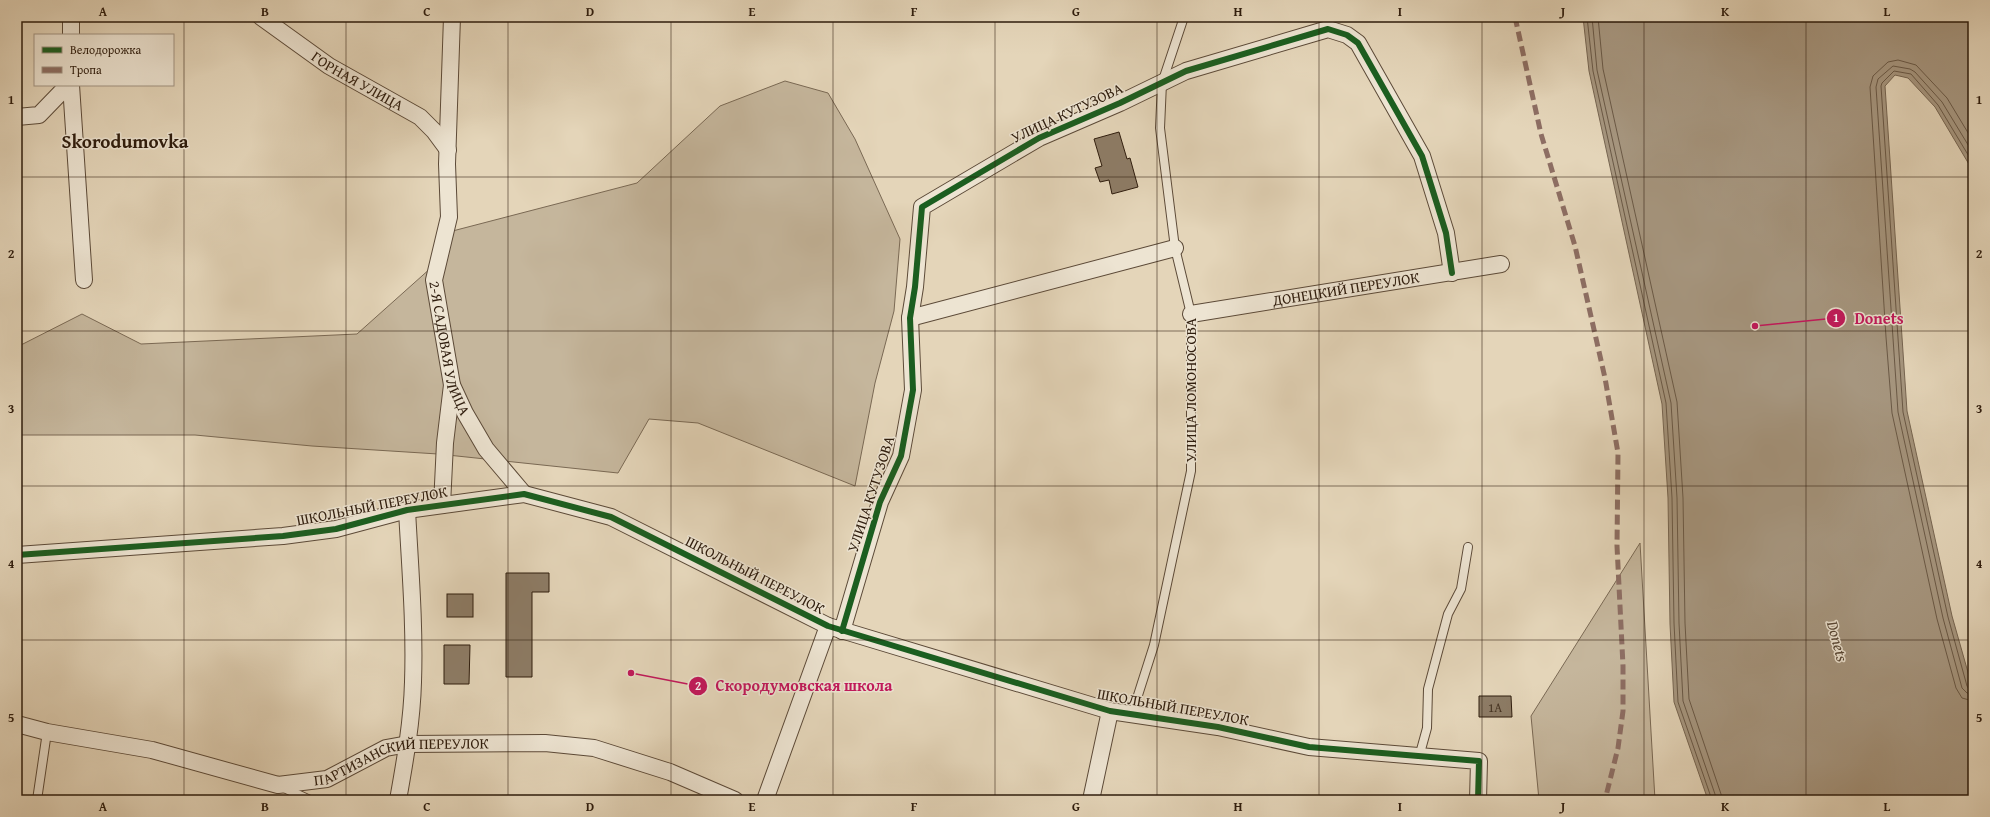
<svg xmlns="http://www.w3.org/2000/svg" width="1990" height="817" font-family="'Gentium Book Plus',serif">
<rect width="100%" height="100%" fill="#e4d5b9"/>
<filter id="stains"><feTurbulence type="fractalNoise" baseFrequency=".005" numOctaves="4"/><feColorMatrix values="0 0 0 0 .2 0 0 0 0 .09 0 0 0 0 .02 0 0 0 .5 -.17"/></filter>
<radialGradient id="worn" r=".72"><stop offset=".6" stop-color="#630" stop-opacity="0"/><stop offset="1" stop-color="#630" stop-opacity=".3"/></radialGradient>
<!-- green -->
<g fill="#c5b69c" stroke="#7a6954">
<polygon points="785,81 828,93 855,139 900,239 894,311 875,383 855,486 698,423 649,419 618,473 438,454 312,446 195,435 17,435 17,347 82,314 141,344 357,334 432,267 441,234 637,183 720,106"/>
<polygon points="1640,543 1655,800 1539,800 1531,716"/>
</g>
<!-- water -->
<polygon fill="#a6967f" stroke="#766551" points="1583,17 1973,17 1973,171 1935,107 1908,78 1895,75 1885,86 1907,411 1952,616 1973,690 1973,800 1708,800 1674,702 1670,624 1668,498 1662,404 1589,71"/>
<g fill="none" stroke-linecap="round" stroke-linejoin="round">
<!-- shore -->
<g stroke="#6a5946" stroke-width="1">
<polyline points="1587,17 1593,71 1666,403 1672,498 1674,623 1678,702 1712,800"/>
<polyline points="1592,17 1597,70 1671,403 1677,498 1679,623 1683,701 1717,800"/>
<polyline points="1598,17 1603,69 1677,402 1683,498 1685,623 1689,699 1723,800"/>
<polyline points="1973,141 1947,98 1916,65 1898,60 1888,62 1873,76 1870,87 1886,337 1892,413 1937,619 1956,688 1962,698 1973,701"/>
<polyline points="1973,153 1942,102 1915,72 1910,69 1893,66 1878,79 1876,87 1898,412 1943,618 1962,688 1967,693 1973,695"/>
<polyline points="1973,163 1938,105 1911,74 1894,71 1882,83 1881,86 1903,412 1948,617 1967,686 1969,689 1973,690"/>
</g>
</g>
<!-- building -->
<g fill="#8d7c66" stroke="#2e1c0d">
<polygon points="1119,132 1127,159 1130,158 1138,187 1112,194 1109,180 1100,182 1095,168 1102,166 1094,139"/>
<polygon points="506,573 549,573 549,592 532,592 532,677 506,677"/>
<rect x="447" y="594" width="26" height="23"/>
<polygon points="444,645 470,645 469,684 444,684"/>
<polygon points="1479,696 1511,696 1512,717 1479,717"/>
</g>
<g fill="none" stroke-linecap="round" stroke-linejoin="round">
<!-- service casing -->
<g stroke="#5c4a38" stroke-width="10">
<g id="service">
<polyline points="1132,714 1154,645 1191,471 1191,314 1175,248 1160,128 1162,83 1184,17"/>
<polyline points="1419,757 1427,728 1428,689 1448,614 1461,589 1468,547"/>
<polyline points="282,787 310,800"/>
<polyline points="37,800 47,732"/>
</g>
</g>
<!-- minor casing -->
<g stroke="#5c4a38" stroke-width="18">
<g id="minor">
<path id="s1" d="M261,17l68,49 91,51 14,14 14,19"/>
<path id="s2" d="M452,17l-5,147 2,53 -15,63 18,105 13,28 21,36 38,45"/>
<polyline points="71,35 71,17"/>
<polyline points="71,85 84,280"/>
<polyline points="17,117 39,115 68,85"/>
<path id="s3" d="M1191,314l310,-50"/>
<polyline points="910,318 1175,248"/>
<polyline points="442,505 445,443 452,385"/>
<polyline points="17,555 283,536 336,529 407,510 524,494 611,517 828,626 1110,711 1218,727 1309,747 1479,761 1478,800"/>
<polyline points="842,631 880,502 901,456 913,390 910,318 915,287 922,207 1039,138 1120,103 1186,71 1328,29 1347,35 1358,43 1422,156 1446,233 1452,273"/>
<path id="s4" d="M17,724l30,8 105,18 126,35 49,-6 59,-31 22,-4 137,-1 49,5 76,24 65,28"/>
<path d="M398,800c7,-39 14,-79 15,-118 2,-57 -3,-115 -6,-172"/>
<polyline points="765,800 828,626"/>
<polyline points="1091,800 1110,711"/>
</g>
</g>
<!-- service -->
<use href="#service" stroke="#ede4d2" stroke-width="8"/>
<!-- minor -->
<use href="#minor" stroke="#ede4d2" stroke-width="16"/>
<!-- quiet -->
<polyline stroke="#8d6e63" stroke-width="5" stroke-dasharray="10 5" stroke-linecap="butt" points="1515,17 1541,134 1575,246 1605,378 1618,453 1617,546 1623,666 1623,711 1618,748 1605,800"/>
<!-- cycleway casing -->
<g stroke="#ede4d2" stroke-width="8">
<g id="cycleway">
<polyline points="17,555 283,536 336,529 407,510 524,494 611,517 828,626 1110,711 1218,727 1309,747 1479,761 1478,800"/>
<polyline points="842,631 880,502 901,456 913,390 910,318 915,287 922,207 1039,138 1120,103 1186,71 1328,29 1347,35 1358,43 1422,156 1446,233 1452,273"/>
</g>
</g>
<!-- cycleway -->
<use href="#cycleway" stroke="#1b5e20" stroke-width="6"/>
</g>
<!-- grid -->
<path fill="none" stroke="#2e1c0d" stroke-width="1" stroke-opacity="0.55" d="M184,17v783M346,17v783M508,17v783M671,17v783M833,17v783M995,17v783M1157,17v783M1319,17v783M1482,17v783M1644,17v783M1806,17v783M17,177h1956M17,331h1956M17,486h1956M17,640h1956"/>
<g text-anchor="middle" stroke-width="3" stroke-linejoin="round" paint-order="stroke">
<!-- number labels -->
<g font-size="13" fill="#463423">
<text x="1495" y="712">1А</text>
</g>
<!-- street labels -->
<g font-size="15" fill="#2e1c0d" stroke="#ede4d2">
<text dy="5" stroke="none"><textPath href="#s1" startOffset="116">ГОРНАЯ УЛИЦА</textPath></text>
<text transform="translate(1067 113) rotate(-25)" y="5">УЛИЦА КУТУЗОВА</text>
<text dy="5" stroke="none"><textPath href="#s3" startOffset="157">ДОНЕЦКИЙ ПЕРЕУЛОК</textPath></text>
<text dy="5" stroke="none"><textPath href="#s2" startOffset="335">2-Я САДОВАЯ УЛИЦА</textPath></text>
<text transform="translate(1191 390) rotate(-90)" y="5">УЛИЦА ЛОМОНОСОВА</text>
<text transform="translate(871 494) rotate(-72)" y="5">УЛИЦА КУТУЗОВА</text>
<text transform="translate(372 506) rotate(-11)" y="5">ШКОЛЬНЫЙ ПЕРЕУЛОК</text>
<text transform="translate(755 575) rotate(27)" y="5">ШКОЛЬНЫЙ ПЕРЕУЛОК</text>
<text transform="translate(1173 707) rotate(10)" y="5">ШКОЛЬНЫЙ ПЕРЕУЛОК</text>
<text dy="5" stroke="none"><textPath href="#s4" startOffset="396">ПАРТИЗАНСКИЙ ПЕРЕУЛОК</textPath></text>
</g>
<!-- water labels -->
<g font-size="16" font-style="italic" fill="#584735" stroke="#ede4d2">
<text transform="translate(1838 641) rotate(75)" y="6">Donets</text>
</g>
<!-- district labels -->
<g font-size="19" font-weight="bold" fill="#2e1c0d" stroke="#ede4d2">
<text x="125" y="148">Skorodumovka</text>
</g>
</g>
<!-- callouts -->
<path fill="none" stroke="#c2185b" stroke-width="1.5" d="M1755 326L1836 318M631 673L698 686"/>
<g fill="#c2185b" stroke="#ede4d2" stroke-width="1.5">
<circle cx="1755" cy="326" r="4"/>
<circle cx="631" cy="673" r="4"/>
<circle cx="1836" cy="318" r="10"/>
<circle cx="698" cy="686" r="10"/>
</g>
<g font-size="12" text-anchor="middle" font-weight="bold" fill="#fff">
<text x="1836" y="322">1</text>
<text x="698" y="690">2</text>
</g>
<g font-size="16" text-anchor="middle" font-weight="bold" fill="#c2185b" stroke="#ede4d2" stroke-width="3" stroke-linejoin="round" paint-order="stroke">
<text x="1879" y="324">Donets</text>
<text x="804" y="691">Скородумовская школа</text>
</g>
<!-- margin -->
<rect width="1990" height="817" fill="none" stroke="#e4d5b9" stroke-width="44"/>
<!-- legend -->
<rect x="34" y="34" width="140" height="52" fill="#ede4d2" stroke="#a19483"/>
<rect x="42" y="47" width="20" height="6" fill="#1b5e20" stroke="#a19483"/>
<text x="70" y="54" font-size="12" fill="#2e1c0d">Велодорожка</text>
<rect x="42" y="67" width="20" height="6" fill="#8d6e63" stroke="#a19483"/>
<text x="70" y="74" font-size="12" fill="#2e1c0d">Тропа</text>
<rect x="22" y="22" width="1946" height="773" fill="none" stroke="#2e1c0d" stroke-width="1.5"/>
<g font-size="13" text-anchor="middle" font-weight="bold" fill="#2e1c0d">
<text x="103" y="16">A</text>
<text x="265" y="16">B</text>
<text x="427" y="16">C</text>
<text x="590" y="16">D</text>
<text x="752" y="16">E</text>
<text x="914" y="16">F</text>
<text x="1076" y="16">G</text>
<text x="1238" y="16">H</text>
<text x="1400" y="16">I</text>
<text x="1563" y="16">J</text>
<text x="1725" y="16">K</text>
<text x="1887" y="16">L</text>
<text x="11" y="104">1</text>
<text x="1979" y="104">1</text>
<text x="11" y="258">2</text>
<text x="1979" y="258">2</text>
<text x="11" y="413">3</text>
<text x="1979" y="413">3</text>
<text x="11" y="568">4</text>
<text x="1979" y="568">4</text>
<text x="11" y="722">5</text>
<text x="1979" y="722">5</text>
<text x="103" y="811">A</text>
<text x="265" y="811">B</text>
<text x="427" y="811">C</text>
<text x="590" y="811">D</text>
<text x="752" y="811">E</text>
<text x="914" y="811">F</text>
<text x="1076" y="811">G</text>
<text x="1238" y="811">H</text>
<text x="1400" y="811">I</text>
<text x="1563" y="811">J</text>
<text x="1725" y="811">K</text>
<text x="1887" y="811">L</text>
</g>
<rect width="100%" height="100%" filter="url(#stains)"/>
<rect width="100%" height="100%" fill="url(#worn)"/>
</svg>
